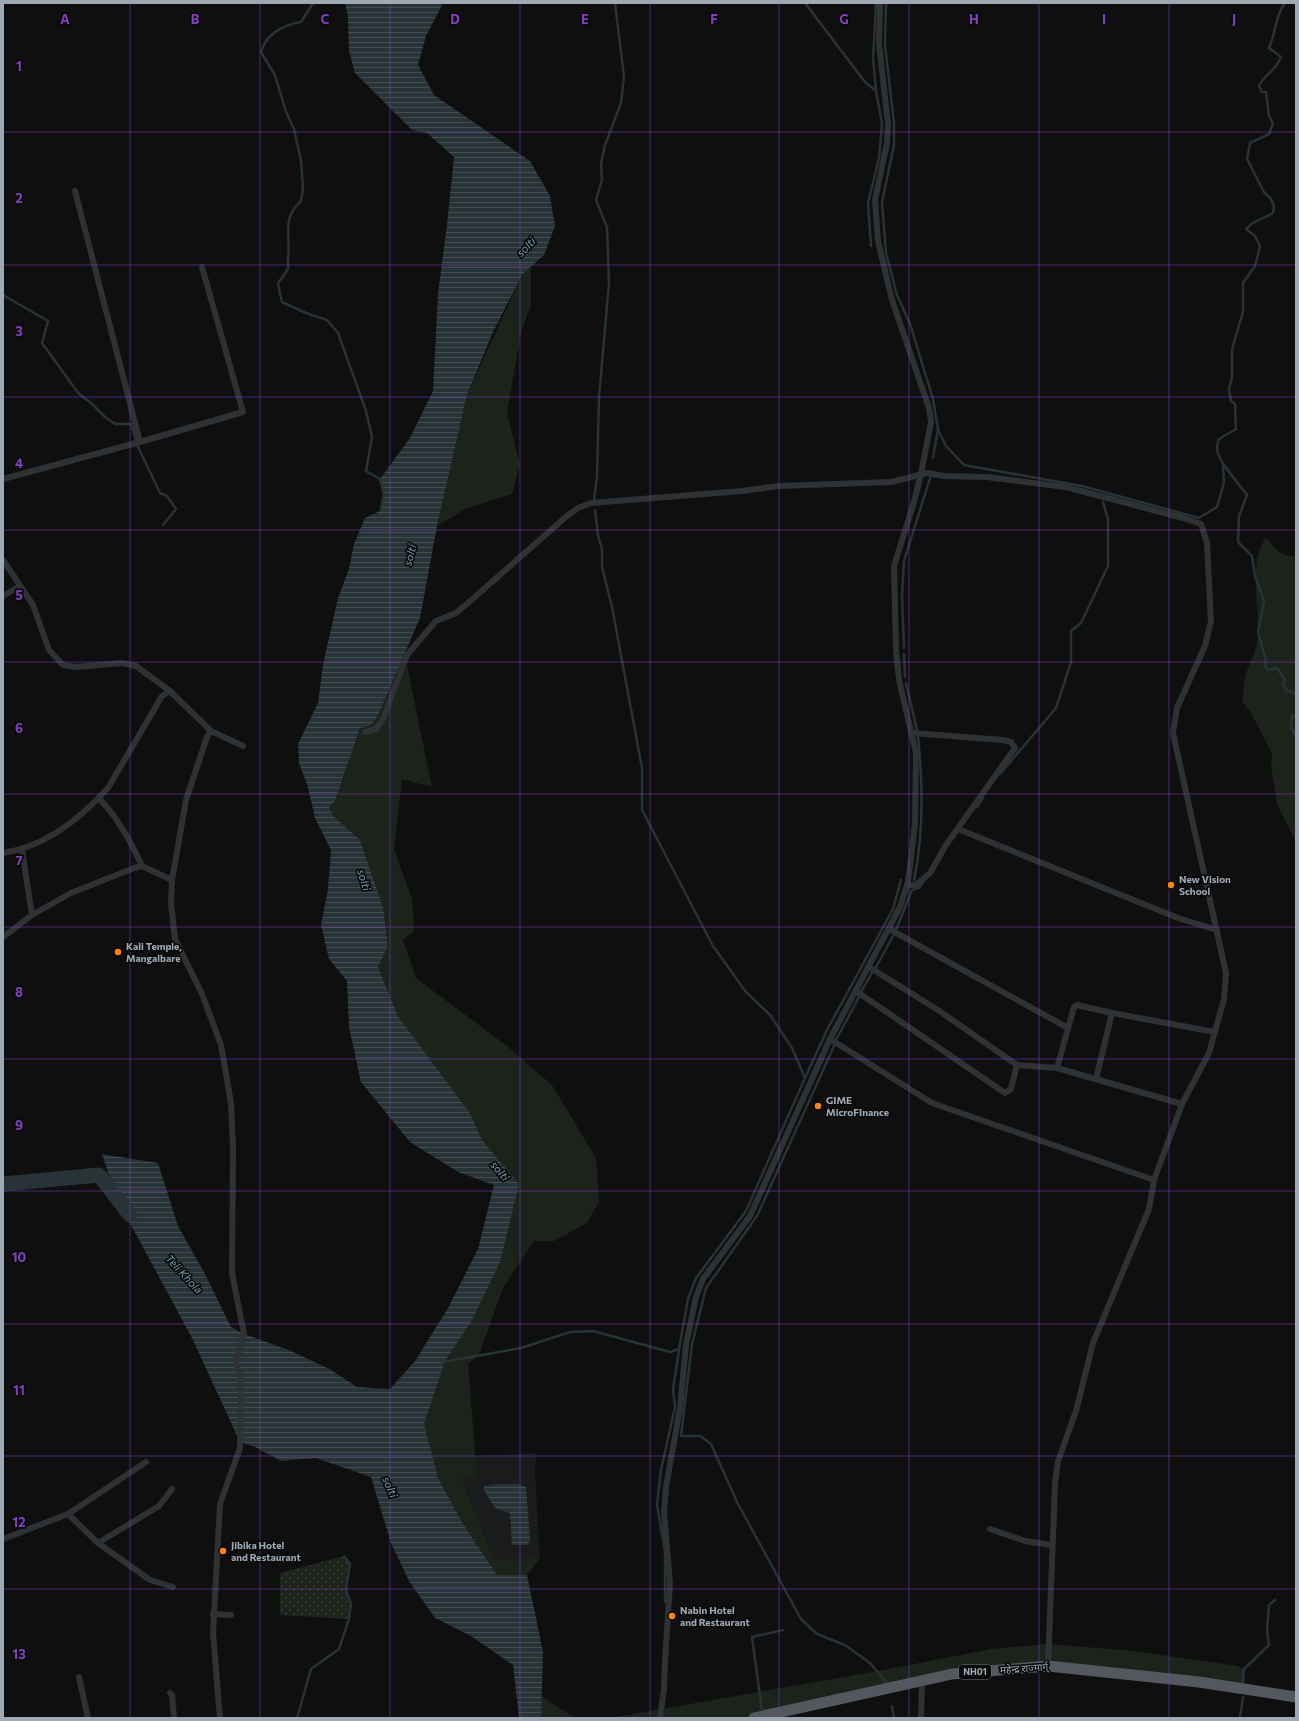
<svg xmlns="http://www.w3.org/2000/svg" width="1299" height="1721" font-family="Commissioner,'Noto Sans Devanagari',sans-serif">
<defs>
<pattern id="park-dots" width="8" height="8" patternUnits="userSpaceOnUse"><rect width="8" height="8" fill="#1b231b"/><path d="M2 2h.1M6 6h.1" fill="none" stroke="#39403a" stroke-width="1.8" stroke-linecap="round"/></pattern>
<pattern id="water-rules" width="6" height="5" patternUnits="userSpaceOnUse"><rect width="6" height="5" fill="#273337"/><path d="M0 2.5h6" fill="none" stroke="#434e52"/></pattern>
</defs>
<rect width="100%" height="100%" fill="#0f0f10"/>
<!-- built -->
<polygon fill="#1a1b1d" points="537,1453 535,1471 540,1558 494,1559 462,1479 477,1477 475,1456"/>
<!-- grass -->
<g fill="#1b231b">
<polygon points="531,267 531,305 522,329 507,412 520,465 512,494 465,509 437,526 467,395 522,275"/>
<path d="M1266,537c9,12 15,19 30,20v285l-19,-38 -6,-37 1,-14 -21,-40 -9,-12c2,-11 2,-24 6,-33 3,-9 8,-16 9,-26 4,-34 -10,-75 9,-105z"/>
<polygon points="405,656 432,787 402,779 394,849 412,899 414,931 403,940 416,978 507,1046 552,1085 596,1158 599,1202 587,1223 554,1241 534,1241 503,1288 479,1355 468,1364 477,1478 462,1479 494,1559 540,1558 527,1575 497,1575 463,1524 438,1478 423,1424 445,1361 471,1322 519,1184 482,1140 470,1113 398,1016 378,967 388,946 383,907 360,840 333,816 329,807 335,801 360,728"/>
<polygon points="1047,1644 1135,1651 1238,1666 1244,1669 1241,1689 1078,1669 952,1674 754,1718 610,1718 878,1671 991,1649"/>
<polygon points="541,1696 575,1718 541,1718"/>
</g>
<!-- park -->
<polygon fill="url(#park-dots)" points="344,1556 350,1564 346,1590 351,1604 349,1619 280,1615 280,1573"/>
<!-- water -->
<g fill="url(#water-rules)">
<polygon points="345,3 443,3 426,36 418,65 434,95 530,161 550,196 555,226 544,255 522,275 493,332 467,395 437,526 420,618 378,715 371,725 360,728 335,801 329,807 333,816 360,840 383,907 388,946 378,967 398,1016 470,1113 482,1140 519,1184 500,1262 471,1322 445,1361 424,1424 438,1478 463,1524 497,1575 527,1575 543,1652 541,1718 519,1718 513,1665 471,1636 435,1618 409,1581 391,1543 371,1477 316,1458 281,1461 255,1447 240,1442 192,1338 117,1199 102,1154 158,1163 178,1226 205,1274 231,1327 244,1334 291,1351 331,1370 357,1387 390,1389 415,1361 447,1310 478,1249 494,1185 458,1172 410,1142 361,1082 349,1027 347,981 329,959 321,925 328,889 331,850 315,818 308,787 299,763 298,744 318,703 323,665 338,598 349,569 354,544 365,518 380,511 384,494 380,479 410,438 433,391 438,294 447,225 454,157 427,133 412,130 355,73 349,51 348,17"/>
<polygon points="498,1484 519,1484 526,1487 530,1539 528,1545 512,1545 510,1513 495,1508 484,1490 484,1486"/>
</g>
<g fill="none" stroke-linecap="round" stroke-linejoin="round">
<!-- stream -->
<g stroke="#273337" stroke-width="2.5">
<path d="M313,3l-12,19c-18,3 -35,12 -40,30l14,23 11,37 8,17 7,32 2,29 -2,11c-20,18 -10,35 -13,58 -1,3 1,6 0,9 -1,5 -8,11 -10,16l4,18 24,11 21,7 11,13 28,78 6,26 -6,34 14,8 4,15 -3,15"/>
<polyline points="805,3 865,82 876,91 882,124 879,158 868,203 871,246"/>
<polyline points="876,3 873,58 876,90"/>
<polyline points="886,3 885,45 894,123 894,145 882,202 886,253 897,295 910,324 933,399 938,429 933,458"/>
<path d="M1285,3c-10,13 -9,29 -16,45l12,9c-6,15 -17,18 -22,29l3,6h4l3,24 4,7 -4,11 -19,9 -3,16 17,33 7,7 3,7 -1,7c-9,6 -20,7 -27,16l9,7 5,10 -5,20 -12,17v29l-11,37v28l-3,12 2,12 4,3 1,25 -17,10c-1,3 -2,6 -2,9 -1,11 23,37 30,47l-8,21 -1,26 14,14 3,20 9,25 -6,31 8,29 -1,4 2,5 10,-2 8,12 -2,6 5,5 8,3"/>
<polyline points="3,295 48,321 42,343 79,394 91,403 105,417 115,424 131,424 138,447 160,493 167,496 176,509 163,525"/>
<polyline points="938,430 946,446 964,465 1082,486 1199,518 1217,507 1224,483 1223,465"/>
<polyline points="594,500 597,477 599,397 609,283 607,227 596,200 602,180 601,164 605,145 621,103 624,77 615,3"/>
<polyline points="904,648 902,596 904,561 931,475"/>
<polyline points="904,654 905,677"/>
<polyline points="906,683 917,730"/>
<polyline points="1296,716 1292,716 1291,728 1296,736"/>
<polyline points="1000,774 1056,708 1071,662 1071,631 1081,623 1108,566 1108,519 1103,502"/>
<polyline points="977,807 983,798"/>
<path d="M914,880c10,-47 9,-96 4,-144"/>
<polyline points="896,930 912,890 919,888 924,881"/>
<polyline points="875,969 893,936"/>
<polyline points="861,992 873,971"/>
<polyline points="836,1040 859,997"/>
<polyline points="835,1044 757,1216 706,1288 692,1344 681,1436 700,1436 711,1444 738,1504 801,1619 817,1634 845,1645 870,1663 886,1682"/>
<polyline points="805,1078 827,1030 893,909 901,880"/>
<polyline points="443,1362 521,1348 570,1332 593,1331 670,1352 679,1349 688,1299 696,1278 746,1211 805,1078 792,1048 770,1015 746,992 713,946 642,810 642,768 612,607 602,567 602,549 598,535 595,510"/>
<polyline points="665,1602 665,1552 657,1504 661,1470 675,1407 673,1389 679,1350"/>
<polyline points="1243,1683 1244,1669 1269,1645 1267,1631 1269,1605 1275,1600"/>
<polyline points="892,1706 894,1718"/>
<polyline points="762,1711 752,1637 783,1630"/>
<polyline points="297,1718 311,1669 339,1649 349,1619 351,1604 346,1590 350,1564 344,1556"/>
<polyline points="1240,1718 1243,1697"/>
</g>
<!-- river -->
<polyline stroke="#273337" stroke-width="15" points="3,1184 99,1175 130,1215"/>
<!-- minor -->
<g stroke="#2f3235" stroke-width="6">
<polyline points="75,191 140,442 243,412 202,267"/>
<polyline points="3,479 140,442"/>
<polyline points="3,560 33,605 49,650 63,665 76,667 123,663 136,666 170,691 211,731 243,746"/>
<polyline points="3,596 20,586"/>
<polyline points="211,731 207,737 186,800 172,880 171,903 175,939 202,994 221,1045 231,1103 233,1149 232,1273 244,1334 236,1361 241,1381 240,1448 220,1504 213,1633 220,1718"/>
<polyline points="365,732 376,729 383,719 407,655 436,621 456,613 468,603 567,516 578,508 591,503 742,491 779,486 891,482 927,473 944,476 987,477 1066,487 1183,518 1201,524 1207,543 1211,621 1205,646 1177,708 1173,733 1226,973 1224,999 1209,1053 1182,1104 1154,1180 1149,1209 1093,1343 1076,1411 1058,1461 1055,1484 1048,1666"/>
<path d="M99,798c20,22 31,42 43,68"/>
<polyline points="958,829 1178,918 1217,930"/>
<polyline points="22,850 32,915"/>
<path d="M3,853c42,-6 77,-34 105,-65l54,-92 8,-5"/>
<polyline points="907,885 916,885 930,873 946,845 1015,748 1011,742 1003,740 912,733"/>
<polyline points="889,929 1068,1028"/>
<polyline points="3,937 32,915 71,893 134,868 142,866 172,880"/>
<polyline points="869,967 938,1010 1017,1065 1057,1068 1182,1104"/>
<polyline points="856,991 1005,1093 1011,1089 1017,1065"/>
<polyline points="830,1039 932,1103 1154,1180"/>
<polyline points="1057,1068 1074,1007 1077,1005 1112,1013 1215,1032"/>
<polyline points="1096,1079 1112,1013"/>
<polyline points="68,1514 146,1462"/>
<polyline points="990,1529 1025,1541 1052,1545"/>
<polyline points="3,1539 68,1514 98,1543 150,1580 173,1587"/>
<polyline points="98,1543 159,1506 172,1489"/>
<polyline points="213,1614 231,1615"/>
<polyline points="79,1677 88,1718"/>
<polyline points="170,1693 172,1695 174,1718"/>
<polyline points="660,1718 664,1689 665,1661 670,1584 664,1512 666,1487 680,1408 686,1345 696,1297 703,1279 750,1216 830,1039 900,907 908,882 915,824 916,753 899,680 896,650 894,566 914,502 921,474 931,422 929,408 892,300 878,241 875,200 887,143 888,124 879,44 880,3"/>
<polyline points="921,1718 922,1681"/>
</g>
<!-- trunk -->
<polyline stroke="#53585e" stroke-width="11" points="754,1718 952,1674 1048,1666 1199,1682 1296,1697"/>
</g>
<!-- grid -->
<path fill="none" stroke="#803fbd" stroke-width="1" stroke-opacity="0.55" d="M130,3v1715M260,3v1715M390,3v1715M520,3v1715M650,3v1715M779,3v1715M909,3v1715M1039,3v1715M1169,3v1715M3,132h1293M3,265h1293M3,397h1293M3,530h1293M3,662h1293M3,794h1293M3,927h1293M3,1059h1293M3,1191h1293M3,1324h1293M3,1456h1293M3,1589h1293"/>
<!-- markers -->
<g fill="#ff8218" stroke="#0a0a0b" stroke-width="1.5">
<circle cx="1171" cy="885" r="4"/>
<circle cx="118" cy="952" r="4"/>
<circle cx="818" cy="1106" r="4"/>
<circle cx="223" cy="1551" r="4"/>
<circle cx="672" cy="1616" r="4"/>
</g>
<g text-anchor="middle" stroke-width="3.5" stroke-linejoin="round" paint-order="stroke">
<!-- shield labels -->
<rect fill="#0a0a0b" stroke="#727981" stroke-width="1" x="959" y="1665" width="32" height="14" rx="3"/>
<g font-size="9" font-weight="bold" fill="#9ea9b3">
<text x="975" y="1675">NH01</text>
</g>
<!-- poi labels -->
<g font-size="10" font-weight="bold" fill="#9ea9b3" stroke="#0a0a0b" text-anchor="start">
<text x="1179" y="883">New Vision<tspan x="1179" dy="12">School</tspan></text>
<text x="126" y="950">Kali Temple,<tspan x="126" dy="12">Mangalbare</tspan></text>
<text x="826" y="1104">GIME<tspan x="826" dy="12">MicroFInance</tspan></text>
<text x="231" y="1549">Jibika Hotel<tspan x="231" dy="12">and Restaurant</tspan></text>
<text x="680" y="1614">Nabin Hotel<tspan x="680" dy="12">and Restaurant</tspan></text>
</g>
<!-- street labels -->
<g font-size="10" fill="#9ea9b3" stroke="#0a0a0b">
<text transform="translate(1024 1668) rotate(-4)" y="4">महेन्द्र राज्मार्ग्</text>
</g>
<!-- water labels -->
<g font-size="11" font-style="italic" fill="#71a1b2" stroke="#0a0a0b">
<text transform="translate(526 247) rotate(-46)" y="4">solti</text>
<text transform="translate(410 555) rotate(-75)" y="4">solti</text>
<text transform="translate(364 880) rotate(73)" y="4">solti</text>
<text transform="translate(500 1171) rotate(50)" y="4">solti</text>
<text transform="translate(184 1274) rotate(47)" y="4">Teli Khola</text>
<text transform="translate(390 1487) rotate(66)" y="4">solti</text>
</g>
</g>
<g font-size="13" text-anchor="middle" font-weight="bold" fill="#803fbd" stroke="#0a0a0b" stroke-width="3.5" stroke-linejoin="round" paint-order="stroke">
<text x="65" y="24">A</text>
<text x="195" y="24">B</text>
<text x="325" y="24">C</text>
<text x="455" y="24">D</text>
<text x="585" y="24">E</text>
<text x="714" y="24">F</text>
<text x="844" y="24">G</text>
<text x="974" y="24">H</text>
<text x="1104" y="24">I</text>
<text x="1234" y="24">J</text>
<text x="19" y="71">1</text>
<text x="19" y="203">2</text>
<text x="19" y="336">3</text>
<text x="19" y="468">4</text>
<text x="19" y="600">5</text>
<text x="19" y="733">6</text>
<text x="19" y="865">7</text>
<text x="19" y="997">8</text>
<text x="19" y="1130">9</text>
<text x="19" y="1262">10</text>
<text x="19" y="1395">11</text>
<text x="19" y="1527">12</text>
<text x="19" y="1659">13</text>
</g>
<!-- border -->
<rect width="1299" height="1721" fill="none" stroke="#9ea9b3" stroke-width="8"/>
</svg>
